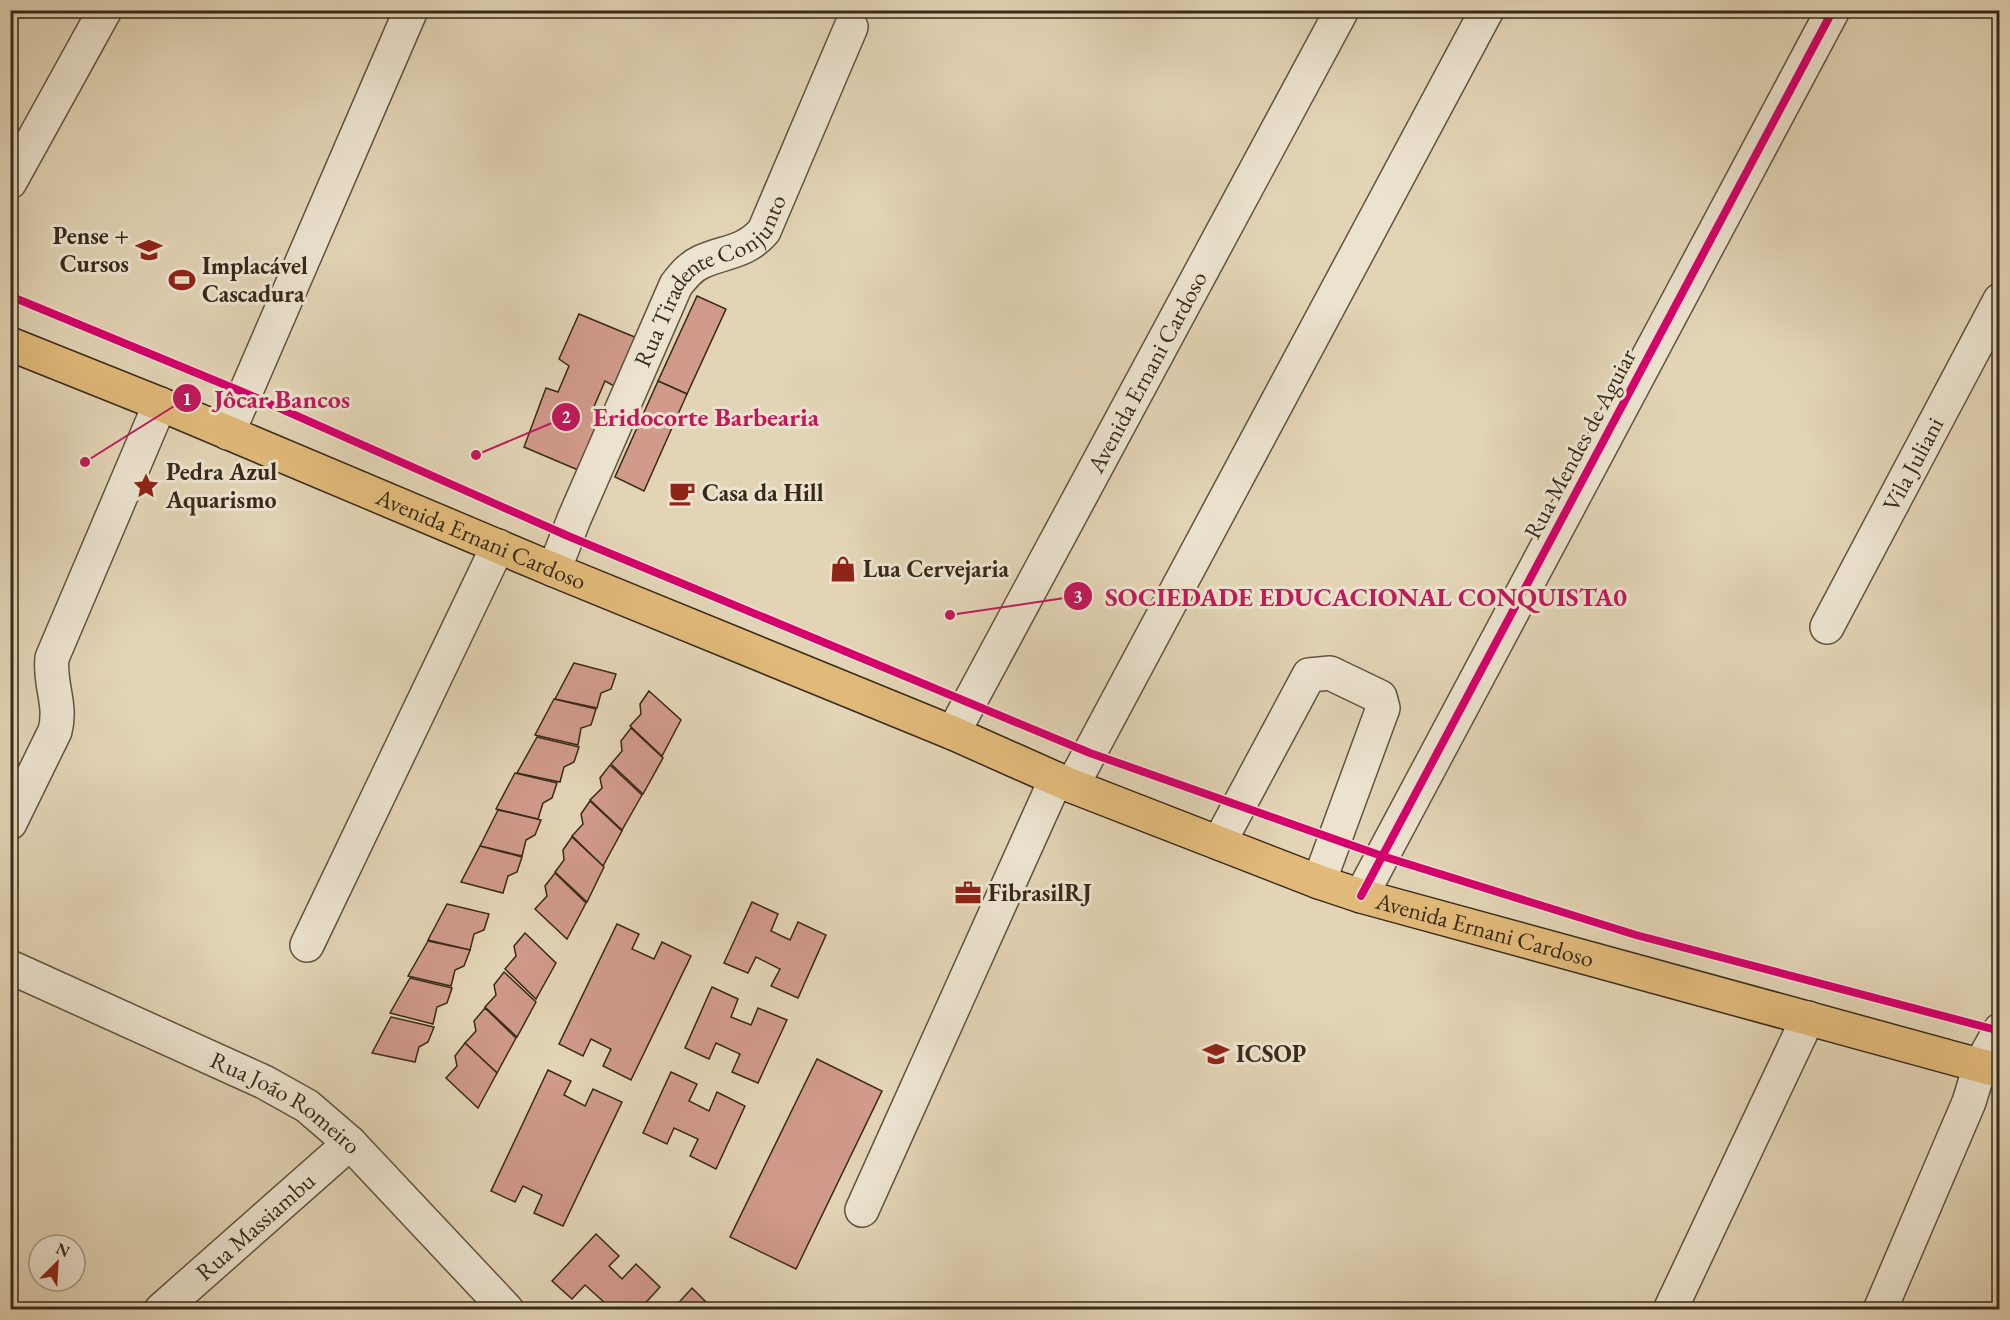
<svg xmlns="http://www.w3.org/2000/svg" width="2010" height="1320" font-family="'EB Garamond',serif">
<rect width="100%" height="100%" fill="#e2d4b5"/>
<filter id="stains"><feTurbulence type="fractalNoise" baseFrequency=".00333" numOctaves="4"/><feColorMatrix values="0 0 0 0 .2 0 0 0 0 .09 0 0 0 0 .02 0 0 0 .5 -.17"/></filter>
<radialGradient id="worn" r=".72"><stop offset=".6" stop-color="#630" stop-opacity="0"/><stop offset="1" stop-color="#630" stop-opacity=".3"/></radialGradient>
<!-- building -->
<g fill="#d19a8b" stroke="#382a19" stroke-width="1.5">
<polygon points="697,296 726,309 687,394 658,381"/>
<polygon points="579,314 637,338 616,387 605,381 593,409 601,414 578,470 524,447 546,388 558,392 569,366 559,359"/>
<polygon points="658,381 687,394 644,491 615,477"/>
<polygon points="574,663 616,674 611,689 601,693 597,708 555,699"/>
<polygon points="649,691 681,720 662,756 630,726 641,714 640,704"/>
<polygon points="554,699 596,709 591,725 581,728 578,745 535,735"/>
<polygon points="631,728 663,758 643,794 611,764 622,751 621,741"/>
<polygon points="537,737 579,747 574,762 564,767 560,782 517,773"/>
<polygon points="610,765 642,795 622,830 590,800 602,788 600,778"/>
<polygon points="515,773 557,783 552,798 543,803 538,819 496,809"/>
<polygon points="590,801 622,831 603,866 572,836 583,824 581,814"/>
<polygon points="498,810 541,820 535,835 526,840 522,856 480,846"/>
<polygon points="572,837 604,867 587,902 555,872 564,860 563,850"/>
<polygon points="480,846 522,857 517,872 508,876 503,893 461,882"/>
<polygon points="555,873 586,903 567,939 535,909 547,896 545,886"/>
<polygon points="752,902 778,914 771,931 790,940 798,922 826,935 798,998 771,986 780,969 756,957 748,973 724,963"/>
<polygon points="447,904 489,914 484,930 474,934 470,950 428,940"/>
<polygon points="617,924 639,934 632,949 654,959 662,942 691,956 631,1080 603,1066 611,1049 591,1039 583,1056 559,1044"/>
<polygon points="525,933 556,963 536,999 505,969 516,956 514,946"/>
<polygon points="428,941 470,950 464,966 455,970 451,986 408,976"/>
<polygon points="504,972 536,1002 517,1037 485,1007 496,995 494,985"/>
<polygon points="410,978 452,988 447,1003 437,1007 433,1024 390,1013"/>
<polygon points="712,987 738,999 731,1017 751,1025 758,1008 787,1020 758,1083 732,1072 740,1054 716,1043 709,1059 685,1048"/>
<polygon points="485,1008 516,1038 497,1073 465,1043 476,1031 474,1021"/>
<polygon points="391,1017 434,1027 428,1042 419,1047 415,1062 372,1053"/>
<polygon points="465,1043 497,1073 478,1108 446,1078 457,1066 455,1056"/>
<polygon points="817,1059 882,1091 796,1269 730,1237"/>
<polygon points="548,1070 571,1081 564,1095 585,1106 593,1089 622,1102 563,1226 534,1213 542,1195 523,1186 515,1202 491,1191"/>
<polygon points="671,1072 697,1084 689,1101 709,1111 717,1092 745,1106 716,1169 690,1156 698,1139 674,1128 667,1144 643,1133"/>
<polygon points="596,1234 619,1256 609,1266 622,1279 636,1264 660,1287 639,1310 599,1310 605,1303 585,1285 572,1299 552,1281"/>
<polygon points="692,1288 714,1310 672,1310"/>
</g>
<g fill="none" stroke-linecap="round" stroke-linejoin="round">
<!-- minor casing -->
<g stroke="#625440" stroke-width="36">
<g id="minor">
<polyline points="10,182 105,10"/>
<polyline points="228,433 411,10"/>
<path id="s1" d="M554,570l20,-51 102,-234c7,-9 14,-18 25,-23 24,-11 44,-9 63,-31l87,-204"/>
<path id="s2" d="M1827,627l173,-327"/>
<path id="s3" d="M953,733l389,-723"/>
<polyline points="1072,786 1487,10"/>
<path d="M10,823l45,-92c7,-27 -6,-46 -3,-73l108,-254"/>
<polyline points="1219,843 1309,675 1330,673 1380,697 1383,708 1319,882"/>
<polyline points="1361,896 1833,10"/>
<polyline points="307,945 498,546"/>
<path id="s4" d="M10,967l254,115 43,24 43,37 157,167"/>
<polyline points="862,1210 1056,779"/>
<path id="s5" d="M161,1310l189,-167"/>
<polyline points="1670,1310 1808,1018"/>
<polyline points="1880,1310 1969,1102 1980,1066 2000,1030"/>
</g>
</g>
<!-- major casing -->
<g stroke="#382a19" stroke-width="36">
<g id="major">
<path id="s6" d="M10,344l150,60 394,166 399,163 119,53 247,96 42,14 639,175"/>
</g>
</g>
<!-- minor -->
<use href="#minor" stroke="#ece3cf" stroke-width="33"/>
<!-- major -->
<use href="#major" stroke="#e1ba7a" stroke-width="33"/>
<!-- cycleway casing -->
<g stroke="#ece3cf" stroke-width="11">
<g id="cycleway">
<polyline points="10,296 245,393 568,536 1090,753 1382,856 1636,935 2000,1031"/>
<polyline points="1361,896 1833,10"/>
</g>
</g>
<!-- cycleway -->
<use href="#cycleway" stroke="#d6006c" stroke-width="8"/>
</g>
<!-- icons -->
<defs>
<g id="school-bare" transform="scale(2.07)"><path d="M0-5L7-2L0 1L-7-2ZM-4 1L0 2.5L4 1V4Q0 6-4 4Z" fill="#8f2418" stroke="#ece3cf" stroke-width="2.5" paint-order="stroke"/></g>
<g id="stadium-bare" transform="scale(2.07)"><path d="M0-5a6.5 5 0 1 0 0 10a6.5 5 0 1 0 0-10ZM-3.5-1.8h7v3.6h-7Z" fill="#8f2418" stroke="#ece3cf" stroke-width="2.5" paint-order="stroke"/></g>
<g id="sight-bare" transform="scale(2.07)"><path d="M0-6L1.8-2.2L6-1.7L2.9 1.2L3.7 5.4L0 3.3L-3.7 5.4L-2.9 1.2L-6-1.7L-1.8-2.2Z" fill="#8f2418" stroke="#ece3cf" stroke-width="2.5" paint-order="stroke"/></g>
<g id="cafe-bare" transform="scale(2.07)"><path d="M-5.5-4.5H6V0H3Q3 3.5 0 3.5H-2.5Q-5.5 3.5-5.5 0ZM3-3.2v2h1.7v-2ZM-6 4.5H4V6H-6Z" fill="#8f2418" stroke="#ece3cf" stroke-width="2.5" paint-order="stroke"/></g>
<g id="shop-bare" transform="scale(2.07)"><path d="M-5-2.5h2.3a2.7 3.5 0 0 1 5.4 0H5L5.5 6h-11ZM-1.5-2.5h3a1.5 2.3 0 0 0-3 0Z" fill="#8f2418" stroke="#ece3cf" stroke-width="2.5" paint-order="stroke"/></g>
<g id="office-bare" transform="scale(2.07)"><path d="M-6-3h4V-5.5h4V-3h4V5H-6ZM-1-4.5V-3h2v-1.5ZM-6 0V1H6V0Z" fill="#8f2418" stroke="#ece3cf" stroke-width="2.5" paint-order="stroke"/></g>
</defs>
<g fill-rule="evenodd">
<use href="#school-bare" x="149" y="250"/>
<use href="#stadium-bare" x="182" y="280"/>
<use href="#sight-bare" x="146" y="486"/>
<use href="#cafe-bare" x="682" y="493"/>
<use href="#shop-bare" x="843" y="569"/>
<use href="#office-bare" x="968" y="893"/>
<use href="#school-bare" x="1216" y="1054"/>
</g>
<g text-anchor="middle" stroke-width="6" stroke-linejoin="round" paint-order="stroke">
<!-- poi labels -->
<g font-size="24" font-weight="bold" fill="#382a19" stroke="#ece3cf" text-anchor="start">
<text x="129" y="244" text-anchor="end">Pense +<tspan x="129" dy="28">Cursos</tspan></text>
<text x="202" y="274">Implacável<tspan x="202" dy="28">Cascadura</tspan></text>
<text x="166" y="480">Pedra Azul<tspan x="166" dy="28">Aquarismo</tspan></text>
<text x="702" y="501">Casa da Hill</text>
<text x="863" y="577">Lua Cervejaria</text>
<text x="988" y="901">FibrasilRJ</text>
<text x="1236" y="1062">ICSOP</text>
</g>
<!-- street labels -->
<g font-size="24" fill="#382a19" stroke="#ece3cf">
<text dy="8" stroke="none"><textPath href="#s1" startOffset="338">Rua Tiradente Conjunto</textPath></text>
<text dy="8" stroke="none"><textPath href="#s3" startOffset="410">Avenida Ernani Cardoso</textPath></text>
<text transform="translate(1580 444) rotate(-62)" y="8">Rua Mendes de Aguiar</text>
<text dy="8" stroke="none"><textPath href="#s2" startOffset="184">Vila Juliani</textPath></text>
<text dy="8" stroke="none"><textPath href="#s6" startOffset="510">Avenida Ernani Cardoso</textPath></text>
<text dy="8" stroke="none"><textPath href="#s6" startOffset="1588">Avenida Ernani Cardoso</textPath></text>
<text dy="8" stroke="none"><textPath href="#s4" startOffset="308">Rua João Romeiro</textPath></text>
<text dy="8" stroke="none"><textPath href="#s5" startOffset="126">Rua Massiambu</textPath></text>
</g>
</g>
<!-- callouts -->
<path fill="none" stroke="#c2185b" stroke-width="2" d="M85 462L187 398M476 455L566 417M950 615L1078 596"/>
<g fill="#c2185b" stroke="#ece3cf" stroke-width="2">
<circle cx="85" cy="462" r="6"/>
<circle cx="476" cy="455" r="6"/>
<circle cx="950" cy="615" r="6"/>
<circle cx="187" cy="398" r="15"/>
<circle cx="566" cy="417" r="15"/>
<circle cx="1078" cy="596" r="15"/>
</g>
<g font-size="18" text-anchor="middle" font-weight="bold" fill="#fff">
<text x="187" y="405">1</text>
<text x="566" y="423">2</text>
<text x="1078" y="603">3</text>
</g>
<g font-size="26" text-anchor="middle" font-weight="bold" fill="#c2185b" stroke="#ece3cf" stroke-width="6" stroke-linejoin="round" paint-order="stroke">
<text x="282" y="408">Jôcar Bancos</text>
<text x="706" y="426">Eridocorte Barbearia</text>
<text x="1366" y="606">SOCIEDADE EDUCACIONAL CONQUISTA0</text>
</g>
<!-- margin -->
<rect width="2010" height="1320" fill="none" stroke="#e2d4b5" stroke-width="36"/>
<rect x="12" y="12" width="1986" height="1296" fill="none" stroke="#382a19" stroke-width="3"/>
<rect x="18" y="18" width="1974" height="1284" fill="none" stroke="#382a19" stroke-width="1.5"/>
<!-- north arrow -->
<g transform="translate(57 1263) rotate(24)"><circle r="28" fill="#ece3cf" stroke="#a49986" stroke-width="1.5"/>
<path d="M0-4.5L10 22L0 15L-10 22Z" fill="#8f2418"/>
<text y="-9" font-size="16" font-weight="bold" text-anchor="middle" fill="#382a19">N</text>
</g>
<rect width="100%" height="100%" filter="url(#stains)"/>
<rect width="100%" height="100%" fill="url(#worn)"/>
</svg>
